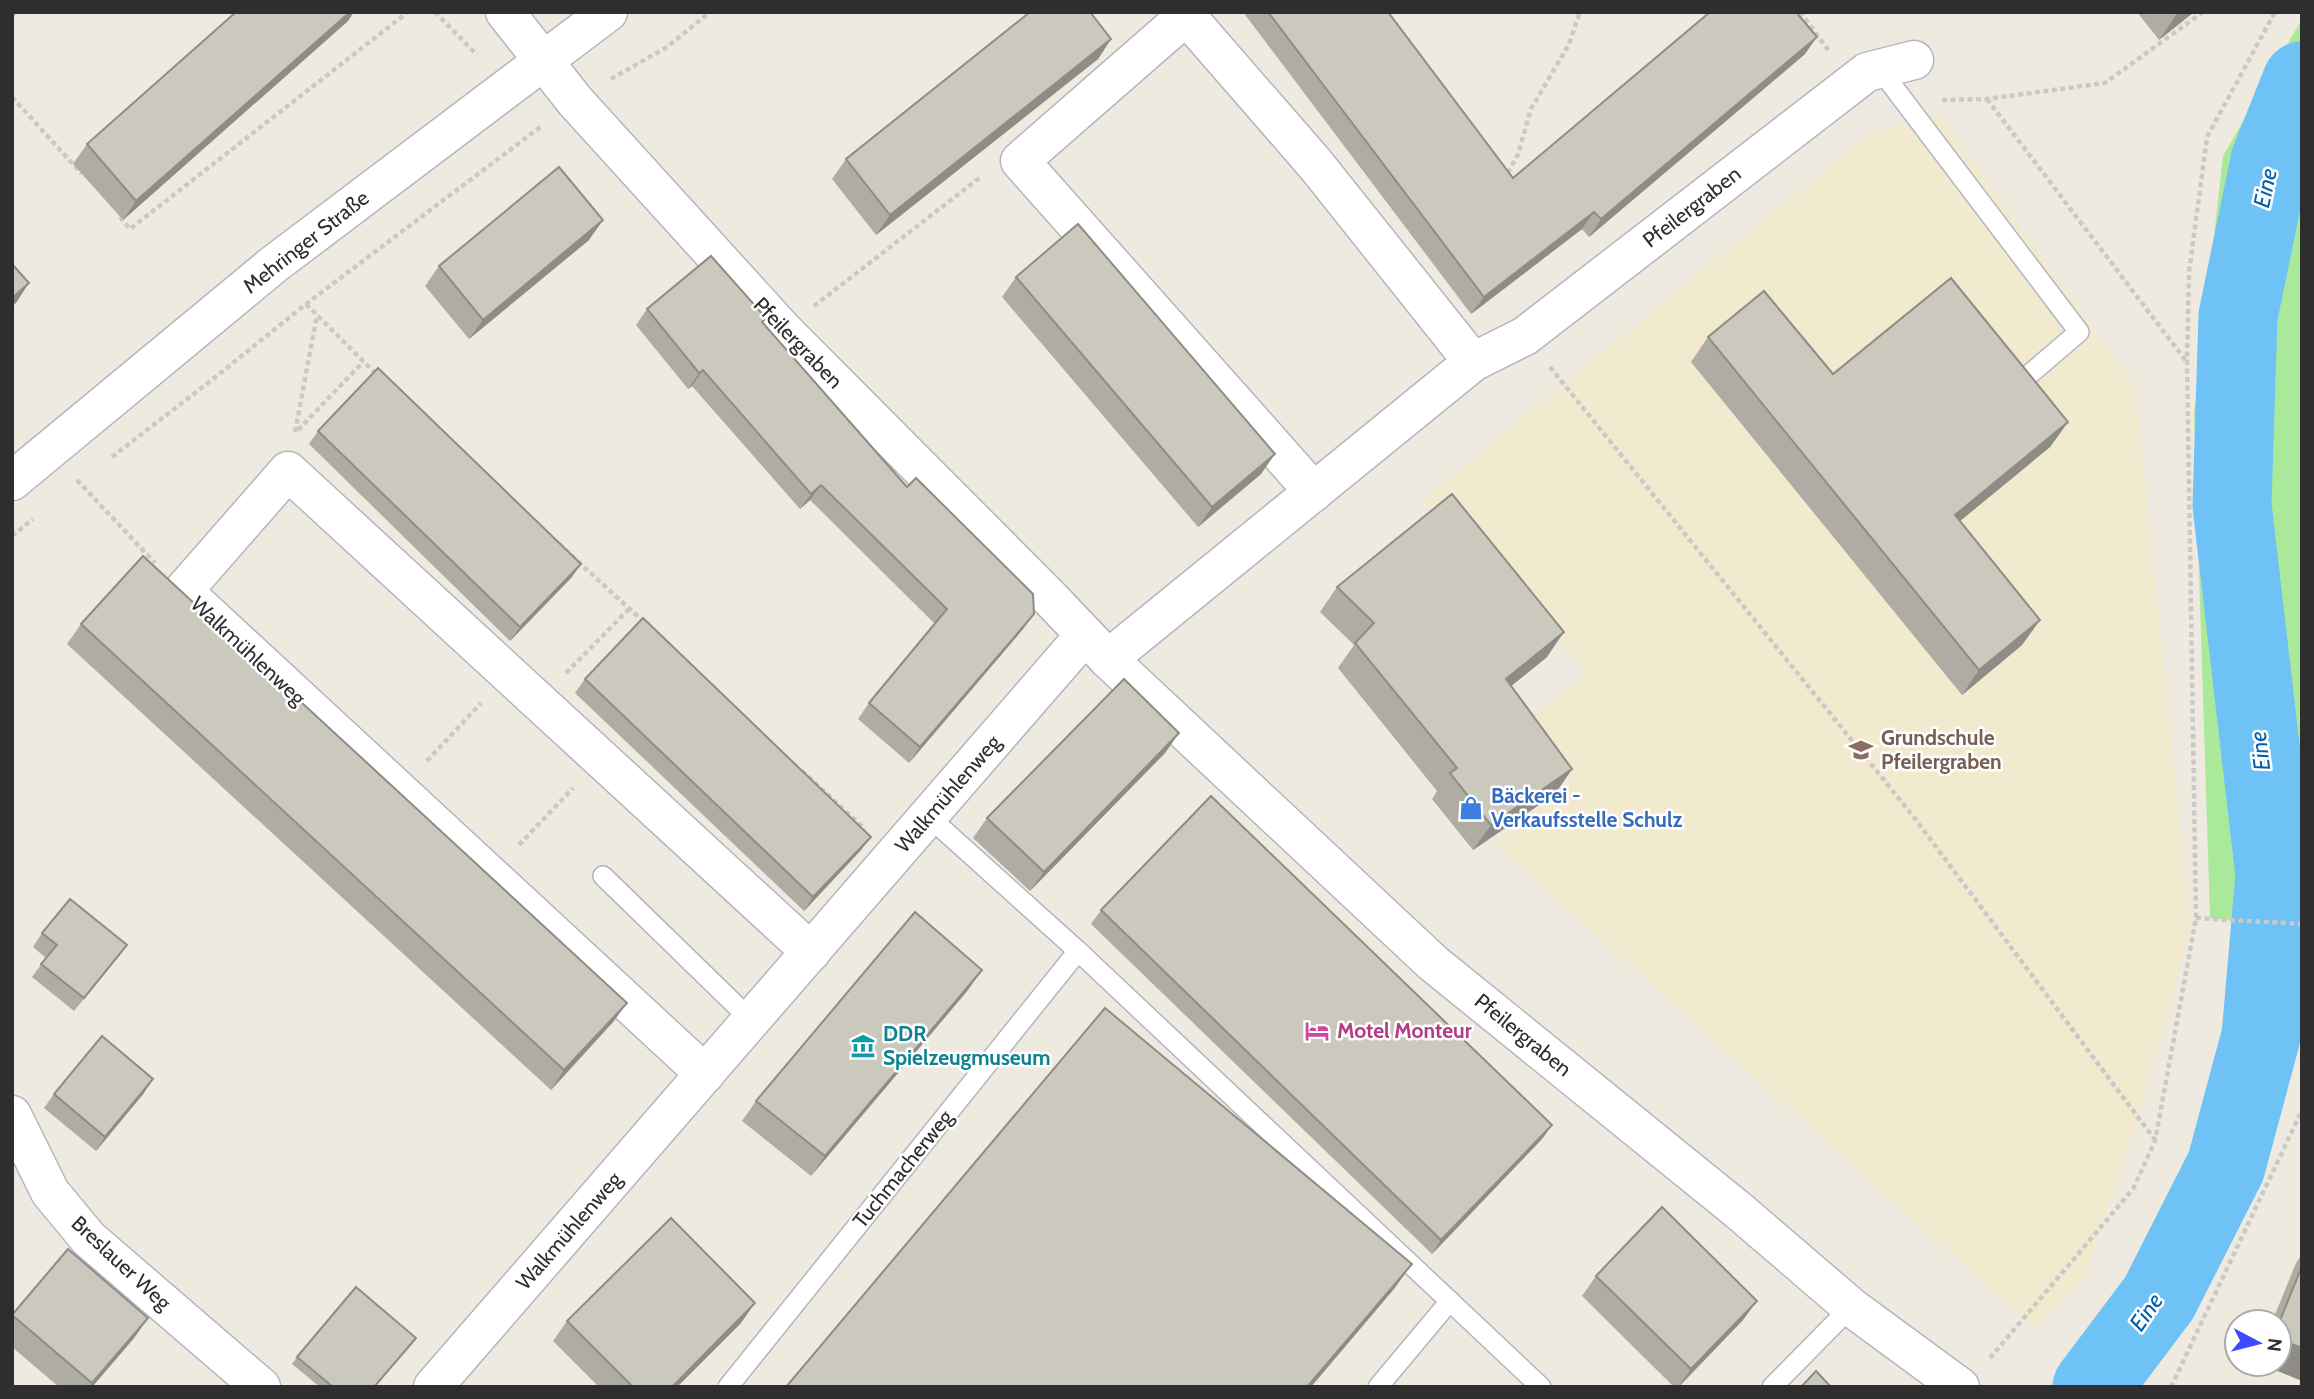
<svg xmlns="http://www.w3.org/2000/svg" width="2314" height="1399" font-family="Cabin,sans-serif">
<rect width="100%" height="100%" fill="#efeae0"/>
<!-- education -->
<polygon fill="#f1eacf" points="1941,116 2135,387 2191,930 2138,1118 2084,1278 2035,1329 1495,844 1570,781 1530,718 1587,674 1471,523 1419,503 1871,132"/>
<!-- green -->
<polygon fill="#abe99a" points="2302,19 2302,926 2210,918 2194,414 2223,156"/>
<g fill="none" stroke-linecap="round" stroke-linejoin="round">
<!-- river -->
<polyline stroke="#6ec2f6" stroke-width="79" points="2092,1387 2159,1298 2226,1166 2261,1036 2275,875 2232,505 2238,316 2270,161 2302,81"/>
<!-- service casing -->
<g stroke="#b4b4c2" stroke-width="22">
<g id="service">
<polyline points="1879,68 2079,332 2030,374"/>
<polyline points="928,816 1078,951 1541,1387"/>
<polyline points="603,876 751,1020"/>
<polyline points="728,1387 1078,951"/>
<polyline points="1378,1387 1450,1301"/>
<polyline points="1772,1387 1851,1307"/>
</g>
</g>
<!-- minor casing -->
<g stroke="#b4b4c2" stroke-width="41">
<g id="minor">
<polyline points="505,12 575,101 783,330 1050,598 1108,659 1433,963 1738,1210 1851,1307 1960,1387"/>
<polyline points="1183,12 1316,165 1473,362"/>
<polyline points="1186,16 1020,161 1314,492"/>
<polyline points="1108,659 1473,362 1525,336 1867,72 1914,60"/>
<polyline points="705,1074 183,591 288,471 811,952"/>
<polyline points="12,1115 50,1192 89,1239 261,1387"/>
<polyline points="433,1387 1085,635"/>
</g>
</g>
<!-- secondary casing -->
<g stroke="#b4b4c2" stroke-width="41">
<polyline id="secondary" points="12,481 273,265 608,12"/>
</g>
<!-- path -->
<g stroke="#c9c9c9" stroke-width="4.5" stroke-dasharray="5 3.5" stroke-linecap="butt">
<polyline points="435,12 477,55"/>
<polyline points="1800,12 1829,51"/>
<polyline points="12,15 16,12"/>
<polyline points="611,79 667,47 710,12"/>
<polyline points="12,97 82,174"/>
<polyline points="1987,99 2186,361"/>
<polyline points="1942,100 1987,99 2105,83 2203,12"/>
<polyline points="1508,173 1518,154 1531,109 1569,44 1580,12"/>
<polyline points="120,217 130,229 408,12"/>
<polyline points="306,304 378,376"/>
<polyline points="814,306 982,176"/>
<polyline points="1550,367 1913,816 2155,1140"/>
<polyline points="298,430 363,362"/>
<polyline points="295,432 317,315"/>
<polyline points="112,457 213,379 306,304 543,125"/>
<polyline points="77,480 155,563"/>
<polyline points="12,536 33,519"/>
<polyline points="559,544 645,623"/>
<polyline points="566,673 629,609"/>
<polyline points="427,761 481,703"/>
<polyline points="802,771 865,829"/>
<polyline points="519,845 573,788"/>
<polyline points="2196,918 2302,924"/>
<polyline points="1990,1358 2133,1189 2155,1141 2196,918 2187,362 2189,272 2207,137 2275,12"/>
<polyline points="2171,1387 2302,1110"/>
</g>
<!-- service -->
<use href="#service" stroke="#fff" stroke-width="19"/>
<!-- minor -->
<use href="#minor" stroke="#fff" stroke-width="38"/>
<!-- secondary -->
<use href="#secondary" stroke="#fff" stroke-width="38"/>
</g>
<!-- wall -->
<g fill="#afaca3">
<polygon points="1243,12 1388,12 1513,178 1805,54 1589,237 1582,229 1471,314"/>
<polygon points="2137,12 2194,12 2159,40"/>
<polygon points="348,21 123,220 73,164 87,144"/>
<polygon points="1111,39 1098,59 876,235 832,179 846,159"/>
<polygon points="589,240 469,339 425,286 439,266"/>
<polygon points="1016,277 1261,474 1198,527 1002,297"/>
<polygon points="647,309 766,318 763,323 907,487 1034,614 1023,629 909,763 858,719 869,703 935,624 810,500 800,509 692,386 688,389 636,325"/>
<polygon points="1708,337 1833,374 2068,422 2050,447 1960,521 2040,620 2022,645 1962,695 1691,362"/>
<polygon points="318,431 581,564 571,578 510,641 309,444"/>
<polygon points="1337,587 1547,657 1511,686 1572,769 1555,794 1473,850 1432,799 1437,791 1338,668 1354,645 1320,612"/>
<polygon points="81,624 627,1003 613,1022 551,1090 67,644"/>
<polygon points="585,679 861,850 804,911 575,693"/>
<polygon points="1179,733 1165,753 1030,891 973,838 987,818"/>
<polygon points="1101,910 1552,1125 1542,1139 1432,1254 1091,924"/>
<polygon points="42,933 127,945 117,958 74,1011 32,977 46,958 33,947"/>
<polygon points="968,990 811,1176 742,1121 756,1101"/>
<polygon points="144,1093 96,1151 44,1108 54,1094"/>
<polygon points="2302,1254 2302,1381 2261,1364 2279,1364 2279,1322 2272,1322 2296,1263"/>
<polygon points="1596,1276 1743,1320 1679,1387 1674,1387 1582,1296"/>
<polygon points="12,1314 148,1318 134,1338 92,1387 59,1387 12,1347"/>
<polygon points="567,1321 741,1323 677,1387 599,1387 553,1341"/>
<polygon points="412,1344 375,1387 320,1387 292,1364 297,1357"/>
</g>
<!-- shaded-wall -->
<g fill="#8e8c85">
<polygon points="350,12 354,12 348,21 123,220 136,201"/>
<polygon points="2179,12 2194,12 2159,40 2176,15"/>
<polygon points="1817,37 1805,54 1589,237 1601,219"/>
<polygon points="1111,39 1098,59 876,235 890,215"/>
<polygon points="1594,212 1582,229 1471,314 1484,297"/>
<polygon points="603,220 589,240 469,339 483,320"/>
<polygon points="29,283 16,303 12,306 12,298"/>
<polygon points="703,370 692,386 688,389 699,373"/>
<polygon points="2068,422 2050,447 1937,540 1955,515"/>
<polygon points="1275,454 1261,474 1198,527 1212,507"/>
<polygon points="821,485 810,500 800,509 811,494"/>
<polygon points="581,564 571,578 510,641 520,627"/>
<polygon points="1034,614 1023,629 909,763 920,747"/>
<polygon points="2040,620 2022,645 1962,695 1979,670"/>
<polygon points="1564,632 1547,657 1489,704 1506,679"/>
<polygon points="1179,733 1165,753 1030,891 1044,872"/>
<polygon points="1572,769 1555,794 1473,850 1491,825"/>
<polygon points="871,837 861,850 804,911 813,897"/>
<polygon points="982,970 968,990 811,1176 825,1156"/>
<polygon points="627,1003 613,1022 551,1090 564,1070"/>
<polygon points="153,1079 144,1093 96,1151 105,1137"/>
<polygon points="1552,1125 1542,1139 1432,1254 1441,1240"/>
<polygon points="1412,1264 1394,1289 1311,1387 1307,1387"/>
<polygon points="1757,1301 1743,1320 1678,1387 1691,1369"/>
<polygon points="755,1303 741,1323 677,1387 672,1387"/>
<polygon points="148,1318 134,1338 92,1387 89,1387"/>
<polygon points="2279,1339 2302,1348 2302,1381 2261,1364 2279,1364"/>
</g>
<!-- building -->
<g fill="#cbc8be" stroke="#8e8c85" stroke-width="2">
<polygon points="236,12 350,12 136,201 87,144"/>
<polygon points="1030,12 1090,12 1111,39 890,215 846,159"/>
<polygon points="1268,12 1388,12 1513,178 1710,12 1796,12 1817,37 1601,219 1594,212 1484,297"/>
<polygon points="559,167 603,220 483,320 439,266"/>
<polygon points="1078,224 1275,454 1212,507 1016,277"/>
<polygon points="711,256 766,318 762,322 907,487 916,478 1033,594 1034,614 920,747 869,703 947,609 821,485 811,494 703,370 699,373 647,309"/>
<polygon points="12,264 29,283 12,298"/>
<polygon points="1951,278 2068,422 1955,515 2040,620 1979,670 1708,337 1764,291 1833,374"/>
<polygon points="378,368 581,564 520,627 318,431"/>
<polygon points="1452,494 1564,632 1506,679 1572,769 1491,825 1450,773 1457,768 1355,643 1374,623 1337,587"/>
<polygon points="143,556 627,1003 564,1070 81,624"/>
<polygon points="643,618 871,837 813,897 585,679"/>
<polygon points="1124,679 1179,733 1044,872 987,818"/>
<polygon points="1211,796 1552,1125 1441,1240 1101,910"/>
<polygon points="70,899 127,945 84,998 41,964 57,945 42,933"/>
<polygon points="915,912 982,970 825,1156 756,1101"/>
<polygon points="1105,1008 1412,1264 1307,1387 786,1387"/>
<polygon points="102,1036 153,1079 105,1137 54,1094"/>
<polygon points="1662,1207 1757,1301 1691,1369 1596,1276"/>
<polygon points="671,1218 755,1303 672,1387 633,1387 567,1321"/>
<polygon points="68,1249 148,1318 92,1383 12,1315"/>
<polygon points="2302,1266 2302,1348 2279,1339 2279,1323"/>
<polygon points="356,1287 416,1338 374,1387 333,1387 297,1357"/>
<polygon points="1816,1371 1831,1387 1801,1387"/>
</g>
<!-- icons -->
<defs>
<g id="school-bare" transform="scale(1.89)"><path d="M0-5L7-2L0 1L-7-2ZM-4 1L0 2.5L4 1V4Q0 6-4 4Z" fill="#8d6e63" stroke="#fff" stroke-width="2.5" paint-order="stroke"/></g>
<g id="shop-bare" transform="scale(1.89)"><path d="M-5-2.5h2.3a2.7 3.5 0 0 1 5.4 0H5L5.5 6h-11ZM-1.5-2.5h3a1.5 2.3 0 0 0-3 0Z" fill="#3f7fe0" stroke="#fff" stroke-width="2.5" paint-order="stroke"/></g>
<g id="hotel-bare" transform="scale(1.89)"><path d="M-6-4.5h1.5V1H6V5H4.5V3h-9V5H-6ZM-4 0a1.8 1.8 0 1 1 3.6 0ZM.5 0V-2.5h3Q6-2.5 6 0Z" fill="#d1479c" stroke="#fff" stroke-width="2.5" paint-order="stroke"/></g>
<g id="museum-bare" transform="scale(1.89)"><path d="M0-6L6-3V-2H-6V-3ZM-5-1h2V3h-2ZM-1-1h2V3h-2ZM3-1h2V3H3ZM-6 4H6V6H-6Z" fill="#0f9aa8" stroke="#fff" stroke-width="2.5" paint-order="stroke"/></g>
</defs>
<g fill-rule="evenodd">
<use href="#school-bare" x="1861" y="750"/>
<use href="#shop-bare" x="1471" y="808"/>
<use href="#hotel-bare" x="1317" y="1031"/>
<use href="#museum-bare" x="863" y="1046"/>
</g>
<g text-anchor="middle" stroke-width="5" stroke-linejoin="round" paint-order="stroke">
<!-- street labels -->
<g font-size="21" fill="#2e2e2e" stroke="#fff">
<text transform="translate(1692 207) rotate(-38)" y="7">Pfeilergraben</text>
<text transform="translate(306 242) rotate(-38)" y="7">Mehringer Straße</text>
<text transform="translate(798 343) rotate(46)" y="7">Pfeilergraben</text>
<text transform="translate(248 651) rotate(43)" y="7">Walkmühlenweg</text>
<text transform="translate(948 794) rotate(-49)" y="7">Walkmühlenweg</text>
<text transform="translate(1523 1035) rotate(39)" y="7">Pfeilergraben</text>
<text transform="translate(903 1169) rotate(-51)" y="7">Tuchmacherweg</text>
<text transform="translate(569 1231) rotate(-49)" y="7">Walkmühlenweg</text>
<text transform="translate(121 1263) rotate(43)" y="7">Breslauer Weg</text>
</g>
<!-- education labels -->
<g font-size="21" font-weight="bold" fill="#785e54" stroke="#fff" text-anchor="start">
<text x="1881" y="745">Grundschule<tspan x="1881" dy="24">Pfeilergraben</tspan></text>
</g>
<!-- shop labels -->
<g font-size="21" font-weight="bold" fill="#366cbe" stroke="#fff" text-anchor="start">
<text x="1491" y="803">Bäckerei -<tspan x="1491" dy="24">Verkaufsstelle Schulz</tspan></text>
</g>
<!-- hotel labels -->
<g font-size="21" font-weight="bold" fill="#b23c85" stroke="#fff" text-anchor="start">
<text x="1337" y="1038">Motel Monteur</text>
</g>
<!-- culture labels -->
<g font-size="21" font-weight="bold" fill="#0d838f" stroke="#fff" text-anchor="start">
<text x="883" y="1041">DDR<tspan x="883" dy="24">Spielzeugmuseum</tspan></text>
</g>
<!-- water labels -->
<g font-size="23" font-style="italic" fill="#055eaa" stroke="#fff">
<text transform="translate(2265 188) rotate(-78)" y="8">Eine</text>
<text transform="translate(2260 751) rotate(-97)" y="8">Eine</text>
<text transform="translate(2146 1312) rotate(-55)" y="8">Eine</text>
</g>
</g>
<!-- border -->
<rect width="2314" height="1399" fill="none" stroke="#2e2e2e" stroke-width="28"/>
<!-- north arrow -->
<g transform="translate(2258 1343) rotate(97)"><circle r="33" fill="#ffffff" stroke="#ababab" stroke-width="2"/>
<path d="M0-5L12 26L0 18L-12 26Z" fill="#3d4bff"/>
<text y="-10" font-size="19" font-weight="bold" text-anchor="middle" fill="#2e2e2e">N</text>
</g>
</svg>
